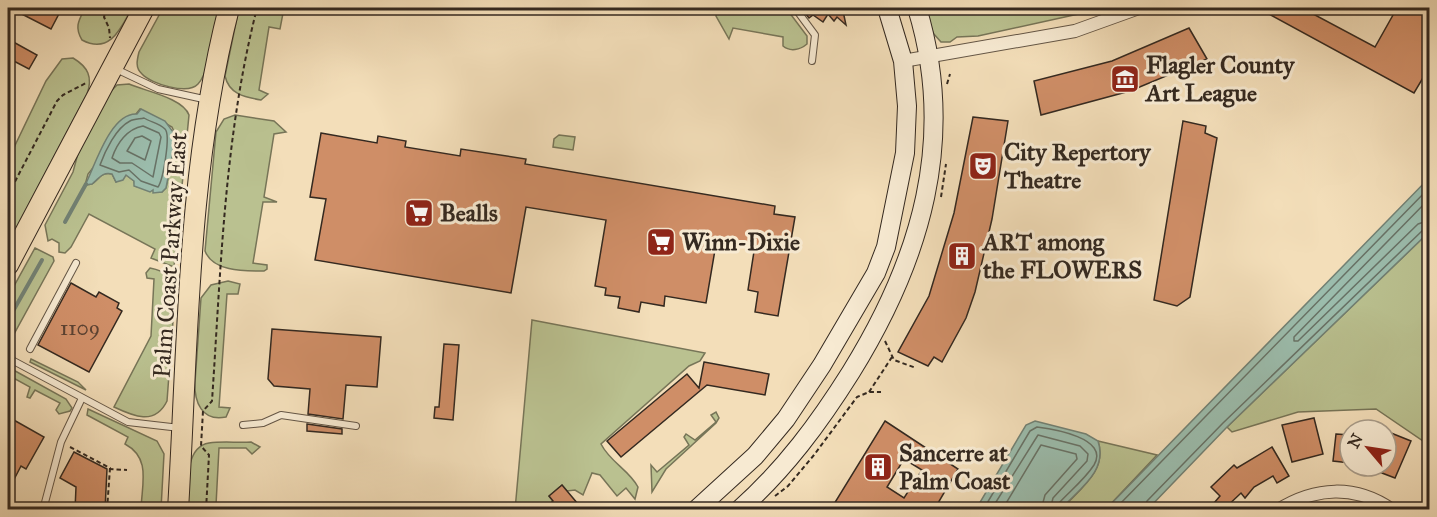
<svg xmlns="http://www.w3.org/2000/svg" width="1437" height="517" font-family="'IM FELL Great Primer',serif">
<rect width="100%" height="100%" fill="#f3deb9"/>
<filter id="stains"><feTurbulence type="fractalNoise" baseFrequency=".00333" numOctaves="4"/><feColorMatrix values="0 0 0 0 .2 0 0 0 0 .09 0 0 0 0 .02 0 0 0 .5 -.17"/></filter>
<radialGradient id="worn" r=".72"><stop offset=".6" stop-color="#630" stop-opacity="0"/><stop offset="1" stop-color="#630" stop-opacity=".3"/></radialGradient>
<!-- green -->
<g fill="#bac190" stroke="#777558" stroke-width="1.5" fill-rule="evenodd">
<path d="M85,8h47c-11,20 -22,47 -50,32 -8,-13 -3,-20 3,-32z"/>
<path d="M163,8h57c-5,18 -10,64 -22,76 -10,11 -47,0 -56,-10 -7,-6 -5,-14 -3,-22z"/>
<path d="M239,8h45l-4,21 -11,-2 -10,63 9,4 -7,6c-17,-3 -32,-6 -36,-24z"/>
<path d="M717,8h69l21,28v8c-7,6 -17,8 -24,2v-9l-50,-9 -4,11 -13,-23z"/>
<polygon points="925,8 1094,8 1083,13 978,36 957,37 950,42 941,42 933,33"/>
<path d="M73,58c15,9 20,19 14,36l-79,150v-84l38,-79 16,-22z"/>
<path d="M129,84c16,7 54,14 60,31l-15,152 -23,-9 4,-9 -66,-35 -18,33 -6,6 -6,-1v-9l-7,-4 -4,2 -3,-16 28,-53 7,-26 29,-53 8,-8zM140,109l32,18 4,9 -10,52 -4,4 -27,-6 -1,-5 -8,-6 -10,7 -4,-8c-11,-2 -12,4 -20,10l-7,1 3,-11z"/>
<path d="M235,115l39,6 12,11 -12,2 -10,63 13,5h-14l-10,61 14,2v4l-3,2c-19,0 -51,1 -59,-20l11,-119 8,-13z"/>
<polygon points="559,135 575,137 573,150 553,147 554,139"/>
<polygon points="1429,232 1429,445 1376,409 1298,412 1232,432 1227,427"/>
<polygon points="35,248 53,257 54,261 14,334 8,342 8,297"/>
<path d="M150,268c16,3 23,9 25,26l-8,107c-12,25 -34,15 -53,6l37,-71 3,-57 -7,-1 -1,-5z"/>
<path d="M228,281l12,3 -2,10h-11l-8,113 11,1 -4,9c-24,5 -32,-15 -31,-35l6,-84 10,-13z"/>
<path d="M532,320l173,33 -5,8 -11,5 -88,78c9,18 28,26 37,43l-3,12 -9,-11 -9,8 -17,-21 -8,-2 -9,22 -8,-5 -8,1 -5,-6 -13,11 4,5 -9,8 -29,1z"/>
<polygon points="31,359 78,382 86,390 30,362"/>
<polygon points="8,367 66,399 72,408 70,411 59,414 56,410 60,403 35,390 30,398 27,397 30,387 8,375"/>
<path d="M88,409l69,32 7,13 -3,55h-20c1,-26 10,-51 -16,-65l3,-7 -41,-22z"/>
<polygon points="716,412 719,418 716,423 666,469 652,492 651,465 657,472 689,445 684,437 686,434 695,440 716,422 711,415"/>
<path d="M1098,441l59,14 -51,54 -45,1c18,-21 47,-39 37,-69z"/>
<path d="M251,442l9,5 -8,7 -6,-6h-27l-3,57 5,3 -34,2c1,-19 -4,-63 22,-67 14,-2 29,0 42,-1z"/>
</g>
<!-- water -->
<g fill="#9bbcac" stroke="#728174" stroke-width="1.5">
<path d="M141,109l24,12 11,15 -10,52 -4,4 -9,1v-3l-3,2 -16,-6v-5l-8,-6 -3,5 -7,2 -4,-8c-11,-2 -12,4 -20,10l-7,1c9,-16 25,-73 52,-71z"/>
<polygon points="1429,178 1429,232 1227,427 1148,509 1106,509"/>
<path d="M1035,421l51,13 12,7c10,30 -19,48 -37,68h-85l50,-84z"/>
</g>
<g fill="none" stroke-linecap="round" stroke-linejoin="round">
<!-- shore -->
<g stroke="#687266" stroke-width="1.5">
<path d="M144,118c6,4 15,5 21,11 6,6 -2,51 -7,58l-17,-6 -12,-11 -10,2 -19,-7c5,-14 16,-37 30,-44 4,-2 10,-2 14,-3z"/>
<path d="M143,126l16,7 2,4 -8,40 -21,-14h-12l-8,-5c5,-15 15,-29 31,-32z"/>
<polygon points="142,136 151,141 145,160 127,151 135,138"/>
<polyline points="1430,198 1294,337 1294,341 1298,341 1418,224 1430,220"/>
<path d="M983,510l47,-79 7,-4c16,2 73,11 57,38 -9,14 -24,26 -35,38l-2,7"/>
<polyline points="991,510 1038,435 1080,446 1088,454 1087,461 1053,498 1050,510"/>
<polyline points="1002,510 1041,445 1076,454 1077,459 1045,495 1041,510"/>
<polyline points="1114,510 1430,187"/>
<polyline points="1144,510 1147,501 1223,423 1423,230 1430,228"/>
</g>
<!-- stream -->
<g stroke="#728174" stroke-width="4">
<polyline points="65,222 86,184"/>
<polyline points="8,320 42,260"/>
</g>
</g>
<!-- building -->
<g fill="#cf8e67" stroke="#342920" stroke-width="1.5" fill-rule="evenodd">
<polygon points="10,8 62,8 51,29"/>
<polygon points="801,8 847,8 843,11 846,25 837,17 834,21 828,14 823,22 813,15 809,18"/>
<polygon points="1258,8 1302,8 1375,47 1397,8 1430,8 1430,66 1414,93"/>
<polygon points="1189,28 1207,59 1130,91 1041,115 1034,81 1112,61"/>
<polygon points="8,39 37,55 29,69 8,58"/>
<polygon points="973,117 1008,121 992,219 975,292 966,318 942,362 934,357 928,366 898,352 929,296 954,213"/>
<polygon points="1183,121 1206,126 1205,133 1217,138 1190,297 1177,306 1154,300"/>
<polygon points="321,133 377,143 378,136 406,141 405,147 460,156 461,149 526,159 525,164 775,206 774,214 795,217 778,316 755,312 758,292 748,290 755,245 717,238 706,303 665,296 664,306 641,302 639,312 618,308 620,297 605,295 606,288 595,286 606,220 526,207 511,293 315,260 326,199 310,197"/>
<polygon points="71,283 96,297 99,292 119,303 117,308 122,311 89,372 38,345"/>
<polygon points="272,329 381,337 377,387 346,385 343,419 308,414 310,389 274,386 268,379"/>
<polygon points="444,344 459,345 453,420 434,418 435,407 439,407"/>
<polygon points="704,362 769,374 765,395 707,385 621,457 607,441 687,374 699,388"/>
<polygon points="1314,418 1323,454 1292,462 1282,425"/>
<polygon points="12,419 44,437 26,469 21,466 8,491 8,427"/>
<path d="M885,421l73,48 -24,41h-91l-9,-6zM904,459l18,11 -18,28 -17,-11z"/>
<polygon points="307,424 342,429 342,434 307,431"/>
<polygon points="1386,431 1411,441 1395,478 1382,473 1386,466"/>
<polygon points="1336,434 1350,435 1350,463 1333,461"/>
<polygon points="1272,447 1289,476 1277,483 1273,476 1254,487 1245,498 1241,493 1223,510 1208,510 1220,496 1211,487 1234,465 1237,468"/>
<polygon points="74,452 107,469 105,510 75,510 76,487 60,478"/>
<polygon points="562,485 578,504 572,510 544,510 553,501 549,496"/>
</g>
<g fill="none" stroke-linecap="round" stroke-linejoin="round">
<!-- lane casing -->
<g stroke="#645646" stroke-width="8">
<g id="lane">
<polyline points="795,8 815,35 812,61"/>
<polyline points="116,69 158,89 208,100"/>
<polyline points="30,349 76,263"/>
<polyline points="8,358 128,422 180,428"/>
<polyline points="243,425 263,423 281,415 356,426"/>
<polyline points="43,510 61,442 82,398"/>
</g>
</g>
<!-- street casing -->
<g stroke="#645646" stroke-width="14">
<g id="street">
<polyline points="903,61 1075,31 1139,8"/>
<path d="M1278,510c37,-23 77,-26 114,0"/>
</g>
</g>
<!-- secondary casing -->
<g stroke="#342920" stroke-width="20">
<g id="secondary">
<polyline points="696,510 755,456 786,419 822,365 876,273 886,247 905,153 907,106 903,61 887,8"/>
<path d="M739,510c46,-41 80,-87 112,-138 70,-113 106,-233 66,-364"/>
</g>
</g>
<!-- primary casing -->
<g stroke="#342920" stroke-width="22">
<g id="primary">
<polyline points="8,265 144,8"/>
<path d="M178,510c10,-168 9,-339 51,-502"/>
</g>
</g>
<!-- path -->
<g stroke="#342920" stroke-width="2" stroke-dasharray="4.5 3" stroke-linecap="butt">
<polyline points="107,8 104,17 109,28 110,38"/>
<polyline points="947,84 950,74"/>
<polyline points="8,195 57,101 63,95 86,83"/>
<polyline points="941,197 946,164"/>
<polyline points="885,341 894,360 916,368"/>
<polyline points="869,392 892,357"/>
<polyline points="70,447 110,468 107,510"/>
<polyline points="109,469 127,470"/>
<polyline points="775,496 788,486 814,455 857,397 869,392 881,392"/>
<path d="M206,510l3,-55 -8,-9 2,-35 9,-10c9,-132 12,-264 45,-393"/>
</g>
<!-- lane -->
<use href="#lane" stroke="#f7ead2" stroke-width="6"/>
<!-- street -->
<use href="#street" stroke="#f7ead2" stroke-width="12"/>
<!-- secondary -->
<use href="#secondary" stroke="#f7ead2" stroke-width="18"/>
<!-- primary -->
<use href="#primary" stroke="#f3deb9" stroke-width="20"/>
</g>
<!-- icons -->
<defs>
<g id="museum-square" transform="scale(1.5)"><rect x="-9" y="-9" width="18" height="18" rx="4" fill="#8f2418" stroke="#f7ead2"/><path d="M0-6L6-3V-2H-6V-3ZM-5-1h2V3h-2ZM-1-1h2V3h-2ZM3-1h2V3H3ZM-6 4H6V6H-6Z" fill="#fff"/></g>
<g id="theatre-square" transform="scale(1.5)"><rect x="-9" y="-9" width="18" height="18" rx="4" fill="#8f2418" stroke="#f7ead2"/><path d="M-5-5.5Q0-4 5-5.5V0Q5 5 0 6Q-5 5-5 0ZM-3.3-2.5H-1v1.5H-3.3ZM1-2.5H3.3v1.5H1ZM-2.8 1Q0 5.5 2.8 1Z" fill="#fff"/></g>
<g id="supermarket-square" transform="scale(1.5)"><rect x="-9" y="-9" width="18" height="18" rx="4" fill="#8f2418" stroke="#f7ead2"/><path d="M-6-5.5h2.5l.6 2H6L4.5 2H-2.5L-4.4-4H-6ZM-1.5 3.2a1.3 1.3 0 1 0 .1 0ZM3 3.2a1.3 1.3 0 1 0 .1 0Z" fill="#fff"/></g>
<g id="building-square" transform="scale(1.5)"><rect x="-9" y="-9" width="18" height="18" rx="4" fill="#8f2418" stroke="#f7ead2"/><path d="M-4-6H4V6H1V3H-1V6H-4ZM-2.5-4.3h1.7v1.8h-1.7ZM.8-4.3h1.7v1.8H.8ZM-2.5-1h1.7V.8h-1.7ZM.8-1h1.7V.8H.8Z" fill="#fff"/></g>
</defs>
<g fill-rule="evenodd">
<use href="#museum-square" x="1125" y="79"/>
<use href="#theatre-square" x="983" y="166"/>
<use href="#supermarket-square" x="419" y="213"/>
<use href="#supermarket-square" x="661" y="242"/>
<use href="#building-square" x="962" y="256"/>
<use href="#building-square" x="878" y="467"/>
</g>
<g text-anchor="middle" stroke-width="6" stroke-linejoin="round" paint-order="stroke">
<!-- number labels -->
<g font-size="21" fill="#5b4232">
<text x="80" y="335">1109</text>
</g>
<!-- poi labels -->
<g font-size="24" font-weight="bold" fill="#342920" stroke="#f7ead2" text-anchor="start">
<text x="1146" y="73">Flagler County<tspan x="1146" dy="28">Art League</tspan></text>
<text x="1004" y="160">City Repertory<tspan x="1004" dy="28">Theatre</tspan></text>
<text x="440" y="221">Bealls</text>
<text x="682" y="250">Winn-Dixie</text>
<text x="983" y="250">ART among<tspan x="983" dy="28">the FLOWERS</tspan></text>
<text x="899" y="461">Sancerre at<tspan x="899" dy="28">Palm Coast</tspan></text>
</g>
<!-- street labels -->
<g font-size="24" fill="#342920" stroke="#f7ead2">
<text transform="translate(170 255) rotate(-86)" y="8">Palm Coast Parkway East</text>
</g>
</g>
<!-- margin -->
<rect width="1437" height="517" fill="none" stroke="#f3deb9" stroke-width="30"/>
<rect x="9" y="9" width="1419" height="499" fill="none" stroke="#342920" stroke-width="3"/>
<rect x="15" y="15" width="1407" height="487" fill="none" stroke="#342920" stroke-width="1.5"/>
<!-- north arrow -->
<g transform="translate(1368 448) rotate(299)"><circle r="28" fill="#f7ead2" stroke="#a99d8b" stroke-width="1.5"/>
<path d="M0-4.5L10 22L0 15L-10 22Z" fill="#8f2418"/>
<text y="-9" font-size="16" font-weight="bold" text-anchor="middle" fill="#342920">N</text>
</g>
<rect width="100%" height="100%" filter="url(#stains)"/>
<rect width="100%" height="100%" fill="url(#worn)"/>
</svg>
